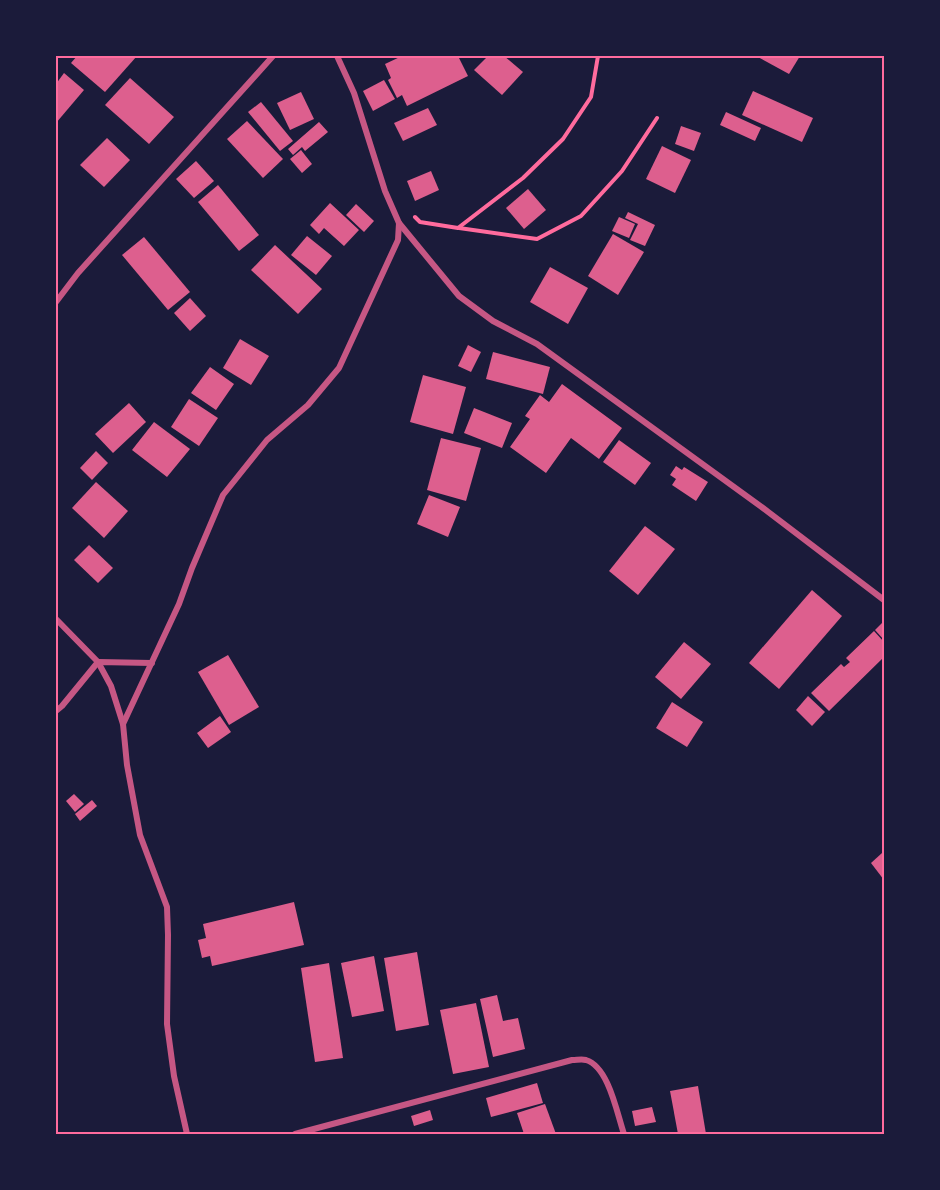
<svg xmlns="http://www.w3.org/2000/svg" width="940" height="1190" font-family="'Alegreya Sans',sans-serif">
<rect width="100%" height="100%" fill="#1b1b3a"/>
<!-- building -->
<g fill="#dd5f8e">
<polygon points="77,56 137,56 105,92 71,63"/>
<polygon points="402,56 458,56 468,76 407,106 402,95 397,98 388,80 391,78 385,64"/>
<polygon points="488,56 504,56 523,72 502,95 474,70"/>
<polygon points="756,56 800,56 789,74"/>
<polygon points="64,73 84,90 56,123 56,84"/>
<polygon points="130,78 174,117 149,144 105,105"/>
<polygon points="384,80 395,99 373,111 363,91"/>
<polygon points="753,91 813,118 802,142 742,115"/>
<polygon points="301,92 314,119 290,130 277,103"/>
<polygon points="261,102 293,141 280,151 248,112"/>
<polygon points="428,108 437,125 403,141 394,123"/>
<polygon points="726,112 761,128 755,141 720,125"/>
<polygon points="247,121 283,159 263,178 227,139"/>
<polygon points="319,122 328,132 305,151 302,147 293,155 288,149"/>
<polygon points="681,126 701,133 694,151 675,144"/>
<polygon points="107,138 130,160 104,187 80,165"/>
<polygon points="662,146 691,160 675,193 646,179"/>
<polygon points="301,150 312,164 302,173 290,159"/>
<polygon points="196,161 214,181 194,198 176,179"/>
<polygon points="431,171 439,190 415,201 407,181"/>
<polygon points="218,185 259,235 239,251 198,202"/>
<polygon points="528,189 546,210 524,229 506,208"/>
<polygon points="330,203 359,230 344,246 324,228 319,234 310,225"/>
<polygon points="356,204 374,221 364,232 346,215"/>
<polygon points="628,212 655,225 645,246 630,240 638,224 625,218"/>
<polygon points="619,217 635,224 629,238 612,231"/>
<polygon points="613,234 644,252 618,295 588,276"/>
<polygon points="307,236 332,256 316,275 291,255"/>
<polygon points="144,237 190,292 168,310 122,255"/>
<polygon points="275,245 322,289 298,314 251,270"/>
<polygon points="550,267 588,288 568,324 530,302"/>
<polygon points="190,298 206,316 190,331 174,313"/>
<polygon points="240,339 269,356 251,385 223,368"/>
<polygon points="468,345 481,352 471,372 458,366"/>
<polygon points="493,352 550,367 543,394 486,379"/>
<polygon points="210,367 234,384 216,410 191,393"/>
<polygon points="423,375 466,387 453,434 410,422"/>
<polygon points="562,384 622,428 599,459 571,438 546,473 510,447 530,419 525,416 540,395 549,402"/>
<polygon points="189,399 218,418 199,446 171,427"/>
<polygon points="129,403 146,422 113,453 95,434"/>
<polygon points="474,408 512,423 502,448 464,433"/>
<polygon points="154,422 190,449 167,477 132,450"/>
<polygon points="441,438 481,448 466,501 427,490"/>
<polygon points="619,440 651,463 635,485 603,462"/>
<polygon points="96,451 108,463 92,480 80,468"/>
<polygon points="676,466 682,470 684,467 708,482 696,501 672,485 676,479 670,475"/>
<polygon points="96,482 128,511 104,538 72,508"/>
<polygon points="429,495 460,507 448,537 417,524"/>
<polygon points="645,526 675,549 638,595 609,571"/>
<polygon points="89,545 113,568 98,583 74,560"/>
<polygon points="812,590 842,616 779,689 749,663"/>
<polygon points="883,622 884,624 884,640 875,630"/>
<polygon points="874,631 884,642 884,657 829,711 811,693 841,664 844,667 850,662 846,658"/>
<polygon points="684,642 711,664 681,699 655,677"/>
<polygon points="228,655 259,707 229,725 198,672"/>
<polygon points="808,696 825,712 812,726 796,710"/>
<polygon points="672,702 703,722 687,747 656,728"/>
<polygon points="220,716 231,732 208,748 197,733"/>
<polygon points="74,794 84,804 75,812 66,801"/>
<polygon points="92,800 97,806 80,821 75,814"/>
<polygon points="882,853 884,856 884,880 871,863"/>
<polygon points="294,902 304,945 212,966 210,956 202,958 198,940 206,938 203,924"/>
<polygon points="417,952 429,1025 396,1031 384,958"/>
<polygon points="374,956 384,1011 352,1017 341,963"/>
<polygon points="329,963 343,1058 315,1062 301,968"/>
<polygon points="497,995 503,1021 518,1018 525,1049 493,1057 480,999"/>
<polygon points="476,1003 489,1067 453,1074 440,1010"/>
<polygon points="537,1083 543,1103 491,1117 486,1098"/>
<polygon points="698,1086 706,1134 678,1134 670,1091"/>
<polygon points="545,1104 556,1134 524,1134 517,1113"/>
<polygon points="652,1107 656,1122 635,1126 632,1111"/>
<polygon points="430,1110 433,1120 414,1126 411,1116"/>
</g>
<g fill="none" stroke-linecap="round" stroke-linejoin="round">
<!-- path -->
<g stroke="#ff6b9d" stroke-width="4">
<polyline points="415,217 420,222 458,228 523,178 563,139 591,97 598,56"/>
<polyline points="459,228 537,239 581,216 622,171 657,118"/>
</g>
<!-- minor -->
<g stroke="#c65784" stroke-width="6">
<polyline points="399,223 459,296 493,321 537,344 763,508 884,600"/>
<polyline points="56,302 78,273 273,56"/>
<polyline points="56,619 98,662 111,686 123,724 127,765 140,835 167,907 168,935 167,1024 174,1076 187,1134"/>
<polyline points="56,711 62,706 98,662 152,663"/>
<polyline points="123,724 179,604 192,568 223,495 267,440 308,405 339,368 398,240 399,223 385,191 354,93 337,56"/>
<path d="M295,1134l277,-74c5,0 10,-1 14,0 23,7 31,54 38,74"/>
</g>
</g>
<!-- border -->
<rect width="940" height="1190" fill="none" stroke="#1b1b3a" stroke-width="114"/>
<rect x="57" y="57" width="826" height="1076" fill="none" stroke="#ff6b9d" stroke-width="2"/>
</svg>
